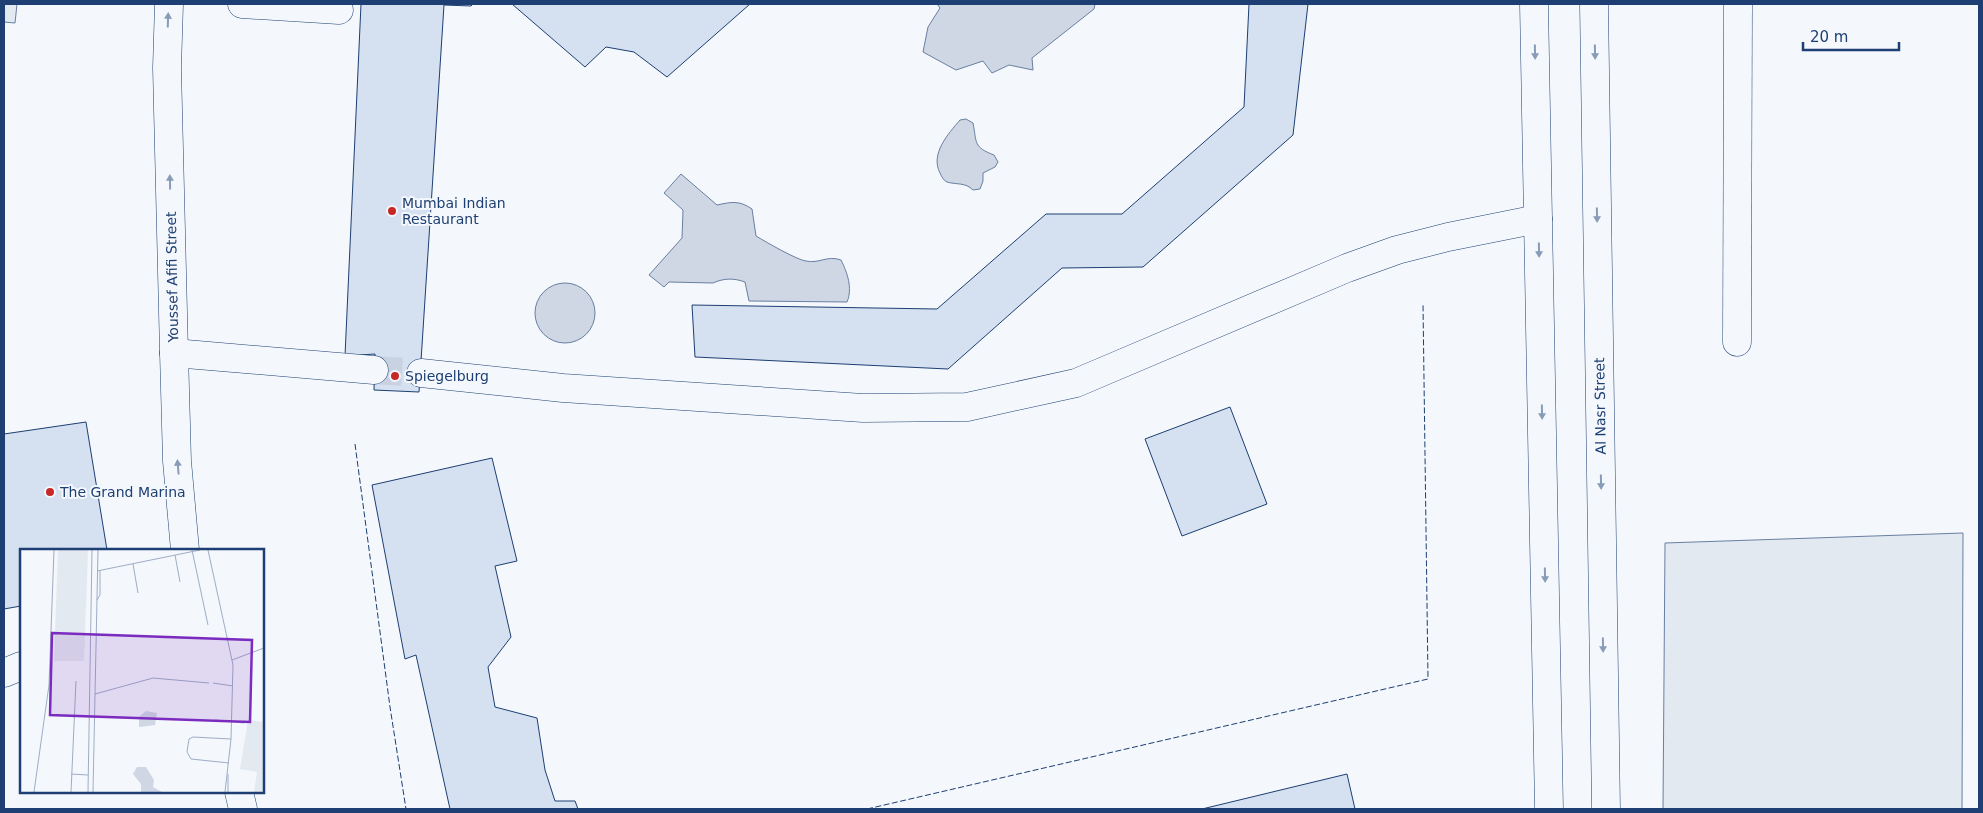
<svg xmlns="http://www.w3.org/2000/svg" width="1983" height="813" font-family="'DejaVu Sans',sans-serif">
<rect width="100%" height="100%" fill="#f4f7fb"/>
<!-- green -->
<g fill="#e3e9f0" stroke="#687fa3">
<polygon points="4,4 17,4 15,23 4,22"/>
<polygon points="1963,533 1962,809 1663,809 1665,543"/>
</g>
<!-- water -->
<g fill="#cfd7e4" stroke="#687fa3">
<polygon points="937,4 1095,4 1094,9 1032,58 1033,70 1009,65 992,73 983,61 956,70 923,52 928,27 940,8"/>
<path d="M966,119l7,4c4,20 0,24 21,32l4,7 -3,5 -12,6v8l-3,8 -7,1c-8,-8 -16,-5 -26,-8 -4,-2 -5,-5 -7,-9 -10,-19 8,-39 20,-53z"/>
<path d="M681,174l36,31c14,-3 22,-5 35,4l4,27c10,6 41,24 50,25 13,3 21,-6 35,-1 6,12 12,28 6,42l-98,-1 -4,-19c-11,-4 -21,-4 -32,1l-44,-1 -5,5 -15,-12 33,-37 1,-28 -19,-17z"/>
<circle cx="565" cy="313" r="30"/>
</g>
<!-- building -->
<g fill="#d5e0f0" stroke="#1d3f73">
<polygon points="361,4 473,4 471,6 444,5 419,392 374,390 375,354 345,356"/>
<polygon points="512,4 750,4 667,77 634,52 606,47 585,67"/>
<polygon points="1249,4 1308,4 1293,135 1143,267 1062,268 948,369 695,357 692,305 937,309 1046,214 1122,214 1244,107"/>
<polygon points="1230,407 1267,504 1182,536 1145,439"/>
<polygon points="86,422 107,550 21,550 21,606 4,609 4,434"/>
<polygon points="492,458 517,561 495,566 511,637 488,667 495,707 537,718 545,770 555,801 575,801 578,809 450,809 416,655 405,659 372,485"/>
<polygon points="1347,774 1355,809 1202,809"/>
</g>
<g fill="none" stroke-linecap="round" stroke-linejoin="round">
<!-- minor-tunnel -->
<polyline stroke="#c9d2e0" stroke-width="28" stroke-dasharray="28 14" stroke-linecap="butt" points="374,370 421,373"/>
<!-- minor casing -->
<g stroke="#1d3f73" stroke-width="29">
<g id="minor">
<polyline points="169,4 167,68 174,353 177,461 185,550"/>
<polyline points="242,4 339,10"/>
<polyline points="1534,4 1549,809"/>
<polyline points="1737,342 1738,4"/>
<polyline points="174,353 374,370"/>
<polyline points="421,373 563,388 863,408 967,407 1076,383 1347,268 1397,250 1448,237 1538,219"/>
<polyline points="4,673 21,666"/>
<polyline points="239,792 243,809"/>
</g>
</g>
<!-- major casing -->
<g stroke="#1d3f73" stroke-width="29">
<polyline id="major" points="1594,4 1606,809"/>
</g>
<!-- minor -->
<use href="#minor" stroke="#f4f7fb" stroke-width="28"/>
<!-- major -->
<use href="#major" stroke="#f4f7fb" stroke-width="28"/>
<!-- fence -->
<g stroke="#1d3f73" stroke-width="1" stroke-dasharray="6 2.5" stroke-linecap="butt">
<polyline points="355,444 390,707 406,809"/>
<polyline points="867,809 1428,679 1423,304"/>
</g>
</g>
<!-- one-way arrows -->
<defs><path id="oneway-solid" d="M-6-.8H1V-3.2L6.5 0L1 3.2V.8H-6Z" transform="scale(1.25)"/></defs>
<g fill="#889bb7">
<use href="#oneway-solid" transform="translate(168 20) rotate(-88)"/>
<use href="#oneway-solid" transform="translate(1535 52) rotate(89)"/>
<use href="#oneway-solid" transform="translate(1595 52) rotate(89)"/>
<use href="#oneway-solid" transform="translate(170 182) rotate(-91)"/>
<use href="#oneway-solid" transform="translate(1597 215) rotate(89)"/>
<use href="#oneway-solid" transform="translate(1539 250) rotate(89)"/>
<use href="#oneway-solid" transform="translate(1542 412) rotate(89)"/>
<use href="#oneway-solid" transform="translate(178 467) rotate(-95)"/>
<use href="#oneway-solid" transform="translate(1601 482) rotate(89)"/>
<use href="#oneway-solid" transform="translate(1545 575) rotate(89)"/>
<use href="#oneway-solid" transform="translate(1603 645) rotate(89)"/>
</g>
<!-- markers -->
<g fill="#c62828" stroke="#f4f7fb" stroke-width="2">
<circle cx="392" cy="211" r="5"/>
<circle cx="395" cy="376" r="5"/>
<circle cx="50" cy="492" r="5"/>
</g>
<g text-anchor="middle" stroke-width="4" stroke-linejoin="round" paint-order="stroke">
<!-- poi labels -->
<g font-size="14" fill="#1d3f73" stroke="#f4f7fb" text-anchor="start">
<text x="402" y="208">Mumbai Indian<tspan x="402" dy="16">Restaurant</tspan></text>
<text x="405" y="381">Spiegelburg</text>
<text x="60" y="497">The Grand Marina</text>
</g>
<!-- street labels -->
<g font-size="14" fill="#1d3f73" stroke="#f4f7fb">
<text transform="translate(172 277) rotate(-91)" y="5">Youssef Afifi Street</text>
<text transform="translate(1600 406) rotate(-91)" y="5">Al Nasr Street</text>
</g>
</g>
<!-- overview -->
<g transform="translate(20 549)">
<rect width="244" height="244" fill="#f4f7fb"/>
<path d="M38,1h30l-4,111h-30zM228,171l16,2v70h-10l3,-20 -17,-3z" fill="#e3e9f0"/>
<path d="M126,162l11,2 -2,12 -16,2v-10zM117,218h9l8,13 -1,7 9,5h-21v-8l-8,-10z" fill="#cfd7e4"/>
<path fill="none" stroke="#9eadc5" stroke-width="1" d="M172,1l16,75M188,1l25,115 -2,74 -6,53M155,6l5,27M113,15l5,29M77,22l103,-21M77,51l3,-5v-24M212,111l32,-12M193,134l20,3M75,145l58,-16 56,5M195,171l29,3M209,214l-38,-4 -4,-7 2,-13 4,-2 38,2M51,225l17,1M208,225v18M14,243l15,-107 5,-135M51,243l5,-111M68,243l4,-242M73,243l5,-242"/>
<path fill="#7b2cbf" fill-opacity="0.15" stroke="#7b2cbf" stroke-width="2.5" d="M32,84l200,7 -2,82 -200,-7z"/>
<rect width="244" height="244" fill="none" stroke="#1d3f73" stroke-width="2.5"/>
</g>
<!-- border -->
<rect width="1983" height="813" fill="none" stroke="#1d3f73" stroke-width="10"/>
<!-- scale -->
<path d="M1803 42v8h96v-8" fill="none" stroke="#1d3f73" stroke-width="2.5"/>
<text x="1810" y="42" font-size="15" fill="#1d3f73" stroke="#f4f7fb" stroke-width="4" paint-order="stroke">20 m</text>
</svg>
